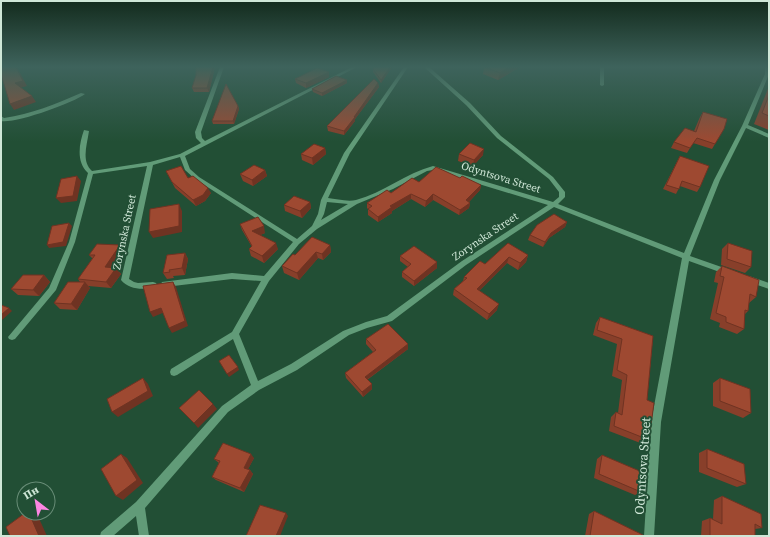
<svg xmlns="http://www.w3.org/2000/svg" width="770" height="537" font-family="'Source Serif 4',serif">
<rect width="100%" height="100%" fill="#224f35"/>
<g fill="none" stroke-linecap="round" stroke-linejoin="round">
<!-- minor -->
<g fill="#619b78" fill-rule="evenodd">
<path d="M220,67h4l-23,65 1,6 3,3 147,-74h5l-172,89 5,13 9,8 98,62 15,-13 6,-12 3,-14 23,-47 60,-86h4l-58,86 -22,45c8,1 20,4 28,2 27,-7 50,-27 77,-34l120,36 6,-5v-5l-10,-13 -52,-41 -31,-33 -42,-38h5l41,36 31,33 52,41 12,15v5l-7,7 126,49 30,-73 28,-54 23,-52v-7h4v7l-21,51 21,9v4l-23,-10 -26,52 -30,76 40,14 2,2 -2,2 -2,1 -39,-14 -28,161 -7,114h-10l7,-114 31,-164 -128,-51 -88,58 -74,56 -25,7 -18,7 -52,35 -38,20 -31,22 -83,96 4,28h-10l-3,-20 -23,20h-13l1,-4 35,-30 86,-96 29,-21 -18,-46 -56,36 -3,1 -3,-1 -1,-3 1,-3 61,-37 29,-51 -29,-2 -67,8 -3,-1 -1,-2 1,-2 70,-9 32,3 29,-34 -98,-63 -10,-9 -5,-13 -27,8 -24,114 5,3 4,1 15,-1 3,1 1,2 -1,2c-12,3 -27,3 -35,-7l26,-114 -54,8 -18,68 -19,48 -41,49 -3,1 -3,-1 -1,-2 41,-49 20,-46 19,-69c-12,-11 -9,-29 -4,-43l5,1c-2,14 -8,30 3,40l58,-9 30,-8 21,-11 -5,-5 -1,-6zM433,170l115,35 -86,56 -75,55 -21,6 -23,9 -52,33 -33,17 -19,-47 30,-53 30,-37 18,-15 40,-25 36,-15 34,-18zM327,202l21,2 -27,16 3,-6z"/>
<polygon points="600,67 604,67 604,85 602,86 600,85"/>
<path d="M81,93l4,1c-12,9 -70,30 -84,27v-5l3,2c27,-4 52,-14 77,-25z"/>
<polygon points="749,276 769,283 769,289 746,281 745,279 746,277"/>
</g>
</g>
<!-- wall -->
<g fill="#883f2a">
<polygon points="196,67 215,67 209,92 194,92 192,88 196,75"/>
<polygon points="375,67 392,67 381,83 373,72 373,69"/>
<polygon points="481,67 520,67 498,80 483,74 484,68"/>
<polygon points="329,72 329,77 306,88 296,83 295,79"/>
<polygon points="347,80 347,83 322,96 313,92 312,89"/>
<polygon points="378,83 379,87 355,119 355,121 344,135 328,131 327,126"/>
<polygon points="769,86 769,130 754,124"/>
<polygon points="238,106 239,109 234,124 213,124 212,121"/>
<polygon points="703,112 715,144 712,149 693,143 687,153 671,148 674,142 694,131 700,117"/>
<polygon points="325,148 326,154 313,165 302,160 301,154"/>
<polygon points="459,154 483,155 473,166 458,161"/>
<polygon points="680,156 700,187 697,192 680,186 676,194 663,189"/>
<polygon points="265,170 267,176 253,186 243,181 240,174"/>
<polygon points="166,171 188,178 211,193 205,201 196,206 175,188"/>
<polygon points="419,182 481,185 480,190 469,202 470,203 469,208 459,215 433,200 425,207 411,199 392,211 392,213 378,222 368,215 368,209 367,208 367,203"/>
<polygon points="310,202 311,208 302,218 285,211 284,205"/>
<polygon points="567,222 565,227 549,238 543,247 528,240 530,235"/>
<polygon points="240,224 265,233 260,235 278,249 264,263 251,256 249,249 252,247 242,230"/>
<polygon points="508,243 528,255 526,262 518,270 507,263 479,291 497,310 487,320 453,295 454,289 463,281 464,277 485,264"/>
<polygon points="728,243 751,267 745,273 721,265 722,249"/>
<polygon points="330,245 331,252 323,260 318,258 299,280 284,273 282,266 295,255"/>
<polygon points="124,251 114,267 116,268 121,274 111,288 88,286 90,288 77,310 60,309 54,303 80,282 78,279 93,259 89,255"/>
<polygon points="185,253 188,259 185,275 173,276 174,278 167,279 163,273"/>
<polygon points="400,256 437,262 437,268 414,286 402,277 402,272 408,267 400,261"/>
<polygon points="722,266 756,297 749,303 748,311 745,314 744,329 737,334 719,327 720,323 710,319 718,283 714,282 716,272"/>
<polygon points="44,275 50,282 39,296 18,295 11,289"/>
<polygon points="600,317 653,336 647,400 649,440 643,444 609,431 611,417 616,412 618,413 622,380 612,376 617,344 593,335 596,323"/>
<polygon points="366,339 408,344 408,349 367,380 372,384 372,389 363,397 346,378 345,373 373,352 366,344"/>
<polygon points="720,378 751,413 743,418 713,406 713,383"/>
<polygon points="707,449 746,484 737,487 699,472 699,453"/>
<polygon points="602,455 641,492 635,495 594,478 597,459"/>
<polygon points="254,458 248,469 250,470 253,474 244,492 216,480 212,477 219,463 214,459"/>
<polygon points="722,496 762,528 755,529 755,536 701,536 702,521 710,518 713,519 714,500"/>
<polygon points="594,511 643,536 585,536 589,514"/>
</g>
<!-- shaded-wall -->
<g fill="#6f3322">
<polygon points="16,67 17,67 27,86 19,88 15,83"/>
<polygon points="213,67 215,67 209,92 207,88"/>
<polygon points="390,67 392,67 381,83 381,80"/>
<polygon points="508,67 520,67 498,80 500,73"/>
<polygon points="329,72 329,77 306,88 306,83"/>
<polygon points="347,80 347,83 322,96 322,93"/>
<polygon points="378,83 379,87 355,119 355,121 344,135 344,131"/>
<polygon points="32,96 36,102 14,110 10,104"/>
<polygon points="238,106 239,109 234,124 233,121"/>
<polygon points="325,148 326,154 313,165 312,158"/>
<polygon points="484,149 483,155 473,166 474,160"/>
<polygon points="265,170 267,176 253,186 252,180"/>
<polygon points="77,176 81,181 77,201 61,203 56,198"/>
<polygon points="481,185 480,190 465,206 466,200"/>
<polygon points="208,188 211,193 205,201 196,206 193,200"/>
<polygon points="411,194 411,199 392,211 392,213 378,222 378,217 390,206"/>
<polygon points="433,194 433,200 425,207 426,201"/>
<polygon points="310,202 311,208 302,218 300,211"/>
<polygon points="470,203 469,208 459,215 460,210"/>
<polygon points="179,204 182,211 182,232 153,238 149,232"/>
<polygon points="567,222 565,227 549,238 543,247 545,242 551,233"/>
<polygon points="69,223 72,226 66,246 49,248 47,245"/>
<polygon points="264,226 265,233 254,238 252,231"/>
<polygon points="276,243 278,249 264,263 262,256"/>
<polygon points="120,245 124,251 110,273 105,267"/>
<polygon points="330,245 331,252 323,260 322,254"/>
<polygon points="316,252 318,258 299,280 297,273"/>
<polygon points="185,253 188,259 185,275 182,268"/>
<polygon points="528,255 526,262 518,270 520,263"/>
<polygon points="509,257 507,263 475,295 477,289"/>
<polygon points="437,262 437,268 414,286 414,281"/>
<polygon points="116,268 121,274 111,288 106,282"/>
<polygon points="44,275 50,282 39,296 33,290"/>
<polygon points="85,282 90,288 77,310 71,304"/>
<polygon points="173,282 176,287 188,326 172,333 169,328"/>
<polygon points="499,304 497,310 487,320 489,314"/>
<polygon points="9,308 12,311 2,320 1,319 1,315"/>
<polygon points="161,308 165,312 153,317 150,312"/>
<polygon points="408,344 408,349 365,381 365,377"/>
<polygon points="238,367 239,370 229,377 227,374"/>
<polygon points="143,378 148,384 153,396 118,417 112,412"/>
<polygon points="372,384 372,389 363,397 362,392"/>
<polygon points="213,404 217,409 198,428 194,423"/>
<polygon points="121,454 127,458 143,483 123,500 116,496"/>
<polygon points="251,454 254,458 247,471 244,468"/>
<polygon points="250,470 253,474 244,492 240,488"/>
<polygon points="29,513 37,514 47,536 39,536"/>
<polygon points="286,513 288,516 280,536 276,536"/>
</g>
<!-- building -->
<g fill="#9e4931" stroke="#6f3322">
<polygon points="1,67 16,67 23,81 15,83 32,96 10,104 1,74"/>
<polygon points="196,67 213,67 207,88 192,88 196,75"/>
<polygon points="375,67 390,67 381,80 373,69"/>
<polygon points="485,67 508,67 500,73"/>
<polygon points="317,68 329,72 306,83 295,79"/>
<polygon points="336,76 347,80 322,93 312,89"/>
<polygon points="374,79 378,83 354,117 355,117 344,131 327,126"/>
<polygon points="226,84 238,106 233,121 212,121"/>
<polygon points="769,95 769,116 762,113"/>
<polygon points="703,112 727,119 724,129 715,144 697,138 690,148 674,142 685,128 696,132"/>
<polygon points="470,143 484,149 474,160 459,154"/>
<polygon points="314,144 325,148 312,158 301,154"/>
<polygon points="680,156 709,166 700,187 682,181 679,189 666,185"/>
<polygon points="254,165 265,170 252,180 240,174"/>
<polygon points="181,166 188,178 193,176 208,188 203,195 193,200 172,182 166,171"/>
<polygon points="436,167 460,178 462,176 481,185 466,200 470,203 460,210 433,194 426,201 411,194 390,206 392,207 378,217 368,209 372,206 367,203 387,190 391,193 412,178 419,182"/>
<polygon points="77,176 73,196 56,198 61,179"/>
<polygon points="294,196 310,202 300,211 284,205"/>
<polygon points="179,204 179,226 149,232 150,209"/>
<polygon points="554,214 567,222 551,233 545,242 530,235 537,225"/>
<polygon points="258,217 264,226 252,231 276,243 262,256 249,249 252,246 240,224"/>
<polygon points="69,223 63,242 47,245 52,226"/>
<polygon points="312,237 330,245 322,254 316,252 297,273 282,266 293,254 295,255"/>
<polygon points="508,243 528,255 520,263 509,257 477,289 499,304 489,314 454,289 467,278 464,277 480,261 485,264"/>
<polygon points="728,243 752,251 751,267 727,259"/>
<polygon points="97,244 120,245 105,267 116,268 106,282 78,279 95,255 89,255"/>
<polygon points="414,246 437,262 414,281 402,272 411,264 400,256"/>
<polygon points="185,253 182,268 169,270 170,272 163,273 167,255"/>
<polygon points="722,266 759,280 756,297 750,294 748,311 745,310 744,329 726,322 726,317 716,313 724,277 720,276"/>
<polygon points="23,275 44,275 33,290 11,289"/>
<polygon points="68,282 85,282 71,304 54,303"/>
<polygon points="173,282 185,321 169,328 161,308 150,312 143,286"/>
<polygon points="1,305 9,308 1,315"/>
<polygon points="600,317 653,336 647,400 654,403 649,440 614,426 616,412 622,415 627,375 617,370 622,339 597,330"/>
<polygon points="388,324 408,344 365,377 372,384 362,392 345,373 376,350 366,339"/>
<polygon points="229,355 238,367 227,374 219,361"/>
<polygon points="143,378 148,391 112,412 107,399"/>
<polygon points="720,378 750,389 751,413 720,401"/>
<polygon points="199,390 213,404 194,423 179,408"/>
<polygon points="223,443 251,454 244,468 250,470 240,488 212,477 220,461 214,459"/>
<polygon points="707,449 744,464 746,484 707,468"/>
<polygon points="121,454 137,480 116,496 101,469"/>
<polygon points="602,455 642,472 641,492 599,474"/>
<polygon points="722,496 761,514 762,528 755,524 755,536 710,536 710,518 722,524"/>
<polygon points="260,505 286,513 276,536 246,536"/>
<polygon points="594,511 643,535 643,536 590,536"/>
<polygon points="25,513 29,513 39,536 10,536 6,527"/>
</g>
<!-- sky -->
<linearGradient id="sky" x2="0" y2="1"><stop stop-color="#132b1d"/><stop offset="0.47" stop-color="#3e635c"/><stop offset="1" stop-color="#3e635c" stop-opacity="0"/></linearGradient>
<rect width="770" height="142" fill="url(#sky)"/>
<g text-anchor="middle" stroke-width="4" stroke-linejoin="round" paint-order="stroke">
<!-- street labels -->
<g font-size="11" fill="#cfe7d7" stroke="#224f35">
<text transform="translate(501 177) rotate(17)" y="4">Odyntsova Street</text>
<text transform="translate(124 232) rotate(-78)" y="4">Zorynska Street</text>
<text transform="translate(485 236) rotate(-34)" y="4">Zorynska Street</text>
</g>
<!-- near-street labels -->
<g font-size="13" fill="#cfe7d7" stroke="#224f35">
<text transform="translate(642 466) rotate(-86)" y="5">Odyntsova Street</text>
</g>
</g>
<!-- border -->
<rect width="770" height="537" fill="none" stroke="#cfe7d7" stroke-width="4"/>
<!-- north arrow -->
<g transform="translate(36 501) rotate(329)"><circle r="19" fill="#224f35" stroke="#678c76"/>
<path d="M0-3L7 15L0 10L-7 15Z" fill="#fd86e2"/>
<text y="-6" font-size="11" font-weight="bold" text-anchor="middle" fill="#cfe7d7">Пн</text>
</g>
</svg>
